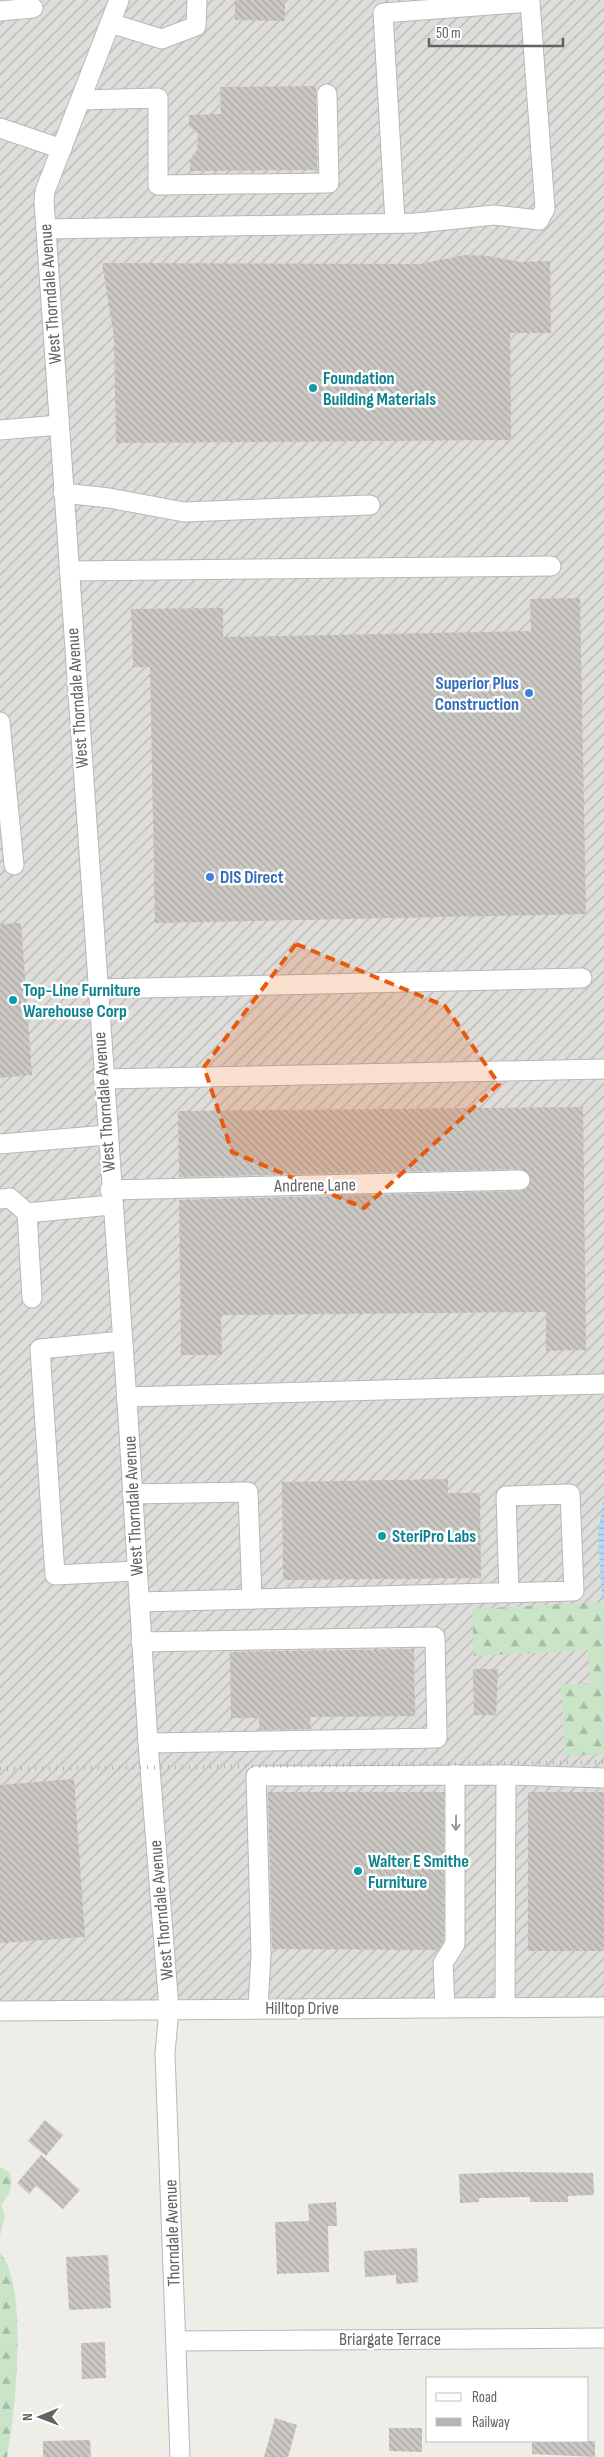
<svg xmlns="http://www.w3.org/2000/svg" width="604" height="2457" font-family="'Sofia Sans Condensed',sans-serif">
<defs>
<pattern id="industrial-furrows" width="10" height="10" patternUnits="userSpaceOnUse" patternTransform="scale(1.25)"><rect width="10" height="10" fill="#dfddda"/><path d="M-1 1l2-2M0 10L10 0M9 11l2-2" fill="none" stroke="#b8b7b5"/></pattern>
<pattern id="forest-firs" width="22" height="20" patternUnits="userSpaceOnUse" patternTransform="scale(1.25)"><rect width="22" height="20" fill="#c9e4c7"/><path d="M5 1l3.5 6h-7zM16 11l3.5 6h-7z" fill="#a6bca5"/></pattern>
<pattern id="water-rules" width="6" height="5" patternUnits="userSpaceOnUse" patternTransform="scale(1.25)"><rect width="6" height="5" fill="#b1dcf6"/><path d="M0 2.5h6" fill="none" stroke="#93b6cb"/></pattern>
<pattern id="building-back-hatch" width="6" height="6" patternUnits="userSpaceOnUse" patternTransform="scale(1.25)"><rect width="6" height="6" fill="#cbc8c4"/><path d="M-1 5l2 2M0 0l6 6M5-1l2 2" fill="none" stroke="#a8a6a3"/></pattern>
</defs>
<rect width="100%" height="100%" fill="#efede8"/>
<!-- industrial -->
<polygon fill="url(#industrial-furrows)" points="0,0 604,0 604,2017 0,2012"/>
<!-- forest -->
<g fill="url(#forest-firs)">
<polygon points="604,1602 604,1754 565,1756 561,1685 590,1683 588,1650 474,1656 472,1609"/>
<path d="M0,2167l10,6c3,15 0,21 -9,32l4,11 -5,20z"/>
<path d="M0,2253c29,31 15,162 7,204h-7z"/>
</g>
<!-- water -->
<polygon fill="url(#water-rules)" points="604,1498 604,1600 602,1600 598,1533"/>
<!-- building -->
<g fill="url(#building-back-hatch)">
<polygon points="235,0 285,0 285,21 235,20"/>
<polygon points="316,86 317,170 190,171 190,159 197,150 198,134 189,126 189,115 221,114 220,87"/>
<polygon points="465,255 488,256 521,262 550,261 551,333 510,333 511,440 116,443 114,336 102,263 420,264"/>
<polygon points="580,598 586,914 155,923 150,667 133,667 131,609 223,608 223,637 531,631 530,599"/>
<polygon points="21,923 32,1075 0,1078 0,924"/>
<polygon points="583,1107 586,1350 546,1351 546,1312 221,1315 222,1355 181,1355 179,1200 520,1191 526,1189 531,1180 529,1174 520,1169 179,1177 178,1111"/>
<polygon points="448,1479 448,1493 480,1493 481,1578 283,1580 282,1482"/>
<polygon points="414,1649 415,1716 310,1717 311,1729 259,1730 259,1718 231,1718 230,1652"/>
<polygon points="473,1669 498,1669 496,1715 474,1715"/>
<polygon points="74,1779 85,1937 0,1943 0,1785"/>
<polygon points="268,1792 444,1792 444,1941 438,1950 272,1949"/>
<rect x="528" y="1792" width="76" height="159"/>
<polygon points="45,2120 63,2135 46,2156 28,2141"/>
<polygon points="41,2155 80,2190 63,2209 36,2186 29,2194 17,2183"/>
<polygon points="511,2172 593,2173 594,2195 568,2196 568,2202 530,2202 530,2197 479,2198 479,2202 460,2203 459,2174"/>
<polygon points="336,2202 337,2226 328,2226 329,2272 277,2274 275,2222 309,2221 308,2204"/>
<polygon points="417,2248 418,2282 396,2284 396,2275 365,2277 364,2251"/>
<polygon points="108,2255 111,2308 69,2310 66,2257"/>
<polygon points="105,2342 106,2378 82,2379 81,2343"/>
<polygon points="275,2418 297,2425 288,2457 264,2457"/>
<polygon points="389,2428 422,2428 422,2452 389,2451"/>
<polygon points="90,2440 91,2457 43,2457 43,2441"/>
<polygon points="532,2441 595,2441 595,2457 532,2454"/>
</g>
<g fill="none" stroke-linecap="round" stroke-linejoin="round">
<!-- minor casing -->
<g stroke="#b5b8bb" stroke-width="21">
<g id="minor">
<polyline points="119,0 45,191 44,201 128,1416 148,1743 169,2008 165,2054 180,2457"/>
<polyline points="0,11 33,8"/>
<polyline points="110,23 162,39 196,26 197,0"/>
<polyline points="81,100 158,98 158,185 329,183 327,94"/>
<polyline points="0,128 62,149"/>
<polyline points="46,229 417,223 494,215 539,220 545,209 530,2 383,13 395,222"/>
<polyline points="0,430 59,425"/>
<polyline points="63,493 109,498 184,512 370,505"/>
<polyline points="69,571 551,566"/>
<polyline points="0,722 14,865"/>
<polyline points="97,989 582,978"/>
<polyline points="103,1079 604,1069"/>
<polyline points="0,1144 107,1135"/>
<polyline points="110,1190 520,1180"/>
<polyline points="0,1199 10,1198 27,1213 111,1205"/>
<polyline points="27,1213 32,1298"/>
<polyline points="122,1341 40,1349 55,1575 136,1571"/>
<polyline points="126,1397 604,1384"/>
<polyline points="132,1494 248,1492 252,1599"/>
<path d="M139,1602c145,-4 290,-7 435,-11l-4,-97 -64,2 3,97"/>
<polyline points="141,1642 435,1637 437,1738 148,1743"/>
<polyline points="506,1775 604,1778"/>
<polyline points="445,2007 443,1963 455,1944 455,1774"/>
<polyline points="258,2008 261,1954 256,1776 506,1775 505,2007"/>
<polyline points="0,2011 604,2007"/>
<polyline points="176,2341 604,2338"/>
</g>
</g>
<!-- minor -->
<use href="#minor" stroke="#fff" stroke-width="19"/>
<!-- rail -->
<polyline stroke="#b3b4b4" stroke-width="4" stroke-dasharray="1 6" stroke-linecap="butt" points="0,1769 604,1762"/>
</g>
<!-- one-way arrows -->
<defs><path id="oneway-shaft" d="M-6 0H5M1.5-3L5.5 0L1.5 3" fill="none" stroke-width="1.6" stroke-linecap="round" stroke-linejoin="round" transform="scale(1.25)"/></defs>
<use stroke="#979a9c" href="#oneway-shaft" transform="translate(456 1823) rotate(91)"/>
<!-- marked area -->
<path fill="#e8590c" fill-opacity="0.2" stroke="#e8590c" stroke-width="4" stroke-dasharray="10 6" stroke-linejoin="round" d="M296,944l149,62 54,78 -135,124 -132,-56 -28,-85z"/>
<!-- markers -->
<g fill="#0f9aa8" stroke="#fff" stroke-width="2">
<circle cx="313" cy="388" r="5"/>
<circle cx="13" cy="1000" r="5"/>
<circle cx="382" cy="1536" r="5"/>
<circle cx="358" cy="1871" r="5"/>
</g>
<g fill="#3f7fe0" stroke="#fff" stroke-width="2">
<circle cx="529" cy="693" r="5"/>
<circle cx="210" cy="877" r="5"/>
</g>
<g text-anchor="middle" stroke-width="5" stroke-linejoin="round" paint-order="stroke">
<!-- street labels -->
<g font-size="18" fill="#5f6366" stroke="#fff">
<text transform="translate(50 294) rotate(-94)" y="6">West Thorndale Avenue</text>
<text transform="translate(77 698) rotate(-94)" y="6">West Thorndale Avenue</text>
<text transform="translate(104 1102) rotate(-94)" y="6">West Thorndale Avenue</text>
<text transform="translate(315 1185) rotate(-1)" y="6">Andrene Lane</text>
<text transform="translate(133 1506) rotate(-93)" y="6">West Thorndale Avenue</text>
<text transform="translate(161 1910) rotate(-95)" y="6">West Thorndale Avenue</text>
<text x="302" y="2014">Hilltop Drive</text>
<text transform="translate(172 2233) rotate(-92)" y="6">Thorndale Avenue</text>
<text x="390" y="2345">Briargate Terrace</text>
</g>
<!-- culture labels -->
<g font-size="18" font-weight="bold" fill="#0d838f" stroke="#fff" text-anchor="start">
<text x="323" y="384">Foundation<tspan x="323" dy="21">Building Materials</tspan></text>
<text x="23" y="996">Top-Line Furniture<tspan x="23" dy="21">Warehouse Corp</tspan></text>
<text x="392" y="1542">SteriPro Labs</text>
<text x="368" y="1867">Walter E Smithe<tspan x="368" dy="21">Furniture</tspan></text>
</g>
<!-- shop labels -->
<g font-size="18" font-weight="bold" fill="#366cbe" stroke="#fff" text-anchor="end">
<text x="519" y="689">Superior Plus<tspan x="519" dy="21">Construction</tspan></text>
<text x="220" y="883" text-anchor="start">DIS Direct</text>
</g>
</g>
<!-- legend -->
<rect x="426" y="2377" width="162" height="65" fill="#ffffff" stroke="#bfc1c2"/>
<rect x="436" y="2393" width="25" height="8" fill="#ffffff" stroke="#bfc1c2"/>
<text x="472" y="2402" font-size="15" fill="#5f6366">Road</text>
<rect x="436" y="2418" width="25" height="8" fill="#b3b4b4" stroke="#bfc1c2"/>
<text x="472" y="2427" font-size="15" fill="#5f6366">Railway</text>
<!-- north arrow -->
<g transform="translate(40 2417) rotate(269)" stroke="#ffffff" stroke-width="4" paint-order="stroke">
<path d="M0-4L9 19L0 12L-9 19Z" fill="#5f6366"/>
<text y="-8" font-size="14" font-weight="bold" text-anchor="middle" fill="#5f6366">N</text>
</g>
<!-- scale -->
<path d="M429 38v8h134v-8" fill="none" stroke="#5f6366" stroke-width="2.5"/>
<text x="436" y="38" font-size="15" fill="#5f6366" stroke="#ffffff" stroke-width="4" paint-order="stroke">50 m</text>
</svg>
